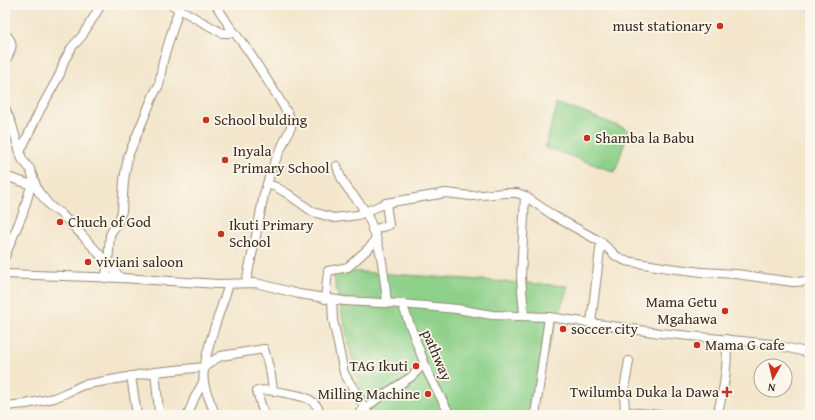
<svg xmlns="http://www.w3.org/2000/svg" width="815" height="420" font-family="'Gentium Book Plus',serif">
<rect width="100%" height="100%" fill="#fbf7ec"/>
<filter id="ink" filterUnits="userSpaceOnUse"><feTurbulence type="fractalNoise" baseFrequency=".025" numOctaves="2"/><feDisplacementMap in="SourceGraphic" scale="8" xChannelSelector="R" yChannelSelector="G"/><feConvolveMatrix kernelMatrix="1 2 1 2 8 2 1 2 1" color-interpolation-filters="sRGB"/></filter>
<filter id="wash" filterUnits="userSpaceOnUse"><feTurbulence type="fractalNoise" baseFrequency=".012" numOctaves="4" result="noise"/><feDisplacementMap in="SourceGraphic" scale="16" xChannelSelector="R" yChannelSelector="G"/><feGaussianBlur stdDeviation="0.9" result="paint"/><feColorMatrix in="noise" values="0 0 0 0 0 0 0 0 0 0 0 0 0 0 0 0 0 1.4 0 .05"/><feComposite in="paint" operator="in"/></filter>
<g filter="url(#wash)">
<rect width="100%" height="100%" fill="#f3e6cc"/>
<!-- built -->
<polygon fill="#ded5f5" points="774,5 810,5 810,11"/>
<!-- green -->
<g fill="#8dd089" stroke="#647d54">
<polygon points="558,103 629,130 615,172 545,147"/>
<polygon points="332,270 568,286 528,411 521,415 365,415"/>
</g>
</g>
<g filter="url(#ink)">
<g fill="none" stroke-linecap="round" stroke-linejoin="round">
<!-- minor casing -->
<g stroke="#978875" stroke-width="10">
<g id="minor">
<polyline points="172,5 222,33 235,33"/>
<polyline points="216,5 228,24 247,49 278,97 291,119 291,127 272,168 264,194 255,241 246,282"/>
<path d="M5,34c12,11 5,16 0,29"/>
<polyline points="5,108 12,125 22,159 30,169 38,191 50,206 60,213 82,235 121,278"/>
<polyline points="20,152 39,112 60,74 64,61 72,47 82,36 101,5"/>
<path d="M337,166c2,7 4,14 9,20 6,9 15,17 20,27 15,28 18,59 21,90"/>
<polyline points="5,176 32,185"/>
<polyline points="267,184 276,187 288,194 313,212 334,218 358,215 386,203 446,193 471,196 504,193 517,193 525,196 554,216 601,242 616,256 626,261 669,268 702,272 736,274 793,282 810,281"/>
<polyline points="372,230 389,225 386,203"/>
<polyline points="5,256 23,213 33,179"/>
<polyline points="5,274 121,278 219,284 256,283 299,294 344,301 402,304 457,309 492,315 549,317 660,333 771,344 810,353"/>
<polyline points="105,278 108,265 110,235 112,231 118,223 122,211 124,180 128,156 154,94 159,85 163,61 180,5"/>
<polyline points="325,299 328,271 348,267 371,246 376,238"/>
<polyline points="332,300 333,320 344,373 369,415"/>
<polyline points="402,304 428,373 450,415"/>
<polyline points="524,315 521,277 525,196"/>
<polyline points="591,323 601,242"/>
<polyline points="155,372 159,411"/>
<polyline points="131,376 137,415"/>
<polyline points="5,406 26,404 54,398 68,392 83,385 155,372 205,367 212,361 221,356 264,349 271,375 273,390"/>
<polyline points="625,413 624,390 629,361"/>
<polyline points="188,415 194,399 203,382"/>
<path d="M215,415c-3,-11 -9,-21 -11,-32 -4,-21 18,-76 25,-99"/>
<path d="M264,415l-7,-24c10,-2 18,0 28,2 16,3 31,4 36,22"/>
<polyline points="357,415 377,399 411,377 424,364"/>
<polyline points="535,415 549,317"/>
<polyline points="617,415 629,412 659,415"/>
<path d="M717,415c7,-25 12,-50 9,-76"/>
</g>
</g>
<!-- minor -->
<use href="#minor" stroke="#fff" stroke-width="8"/>
</g>
</g>
<!-- markers -->
<g fill="#c8321e" stroke="#fbf7ec" stroke-width="1.5">
<circle cx="720" cy="26" r="4"/>
<circle cx="206" cy="120" r="4"/>
<circle cx="587" cy="138" r="4"/>
<circle cx="225" cy="160" r="4"/>
<circle cx="60" cy="222" r="4"/>
<circle cx="221" cy="234" r="4"/>
<circle cx="88" cy="262" r="4"/>
<circle cx="725" cy="311" r="4"/>
<circle cx="563" cy="329" r="4"/>
<circle cx="697" cy="345" r="4"/>
<circle cx="416" cy="366" r="4"/>
<path d="M725 386h4v4h4v4h-4v4h-4v-4h-4v-4h4z"/>
<circle cx="428" cy="394" r="4"/>
</g>
<g text-anchor="middle" stroke-width="3.5" stroke-linejoin="round" paint-order="stroke">
<!-- poi labels -->
<g font-size="15" fill="#3b2a1e" stroke="#fbf7ec" text-anchor="start">
<text x="712" y="31" text-anchor="end">must stationary</text>
<text x="214" y="125">School bulding</text>
<text x="595" y="143">Shamba la Babu</text>
<text x="233" y="156">Inyala<tspan x="233" dy="17">Primary School</tspan></text>
<text x="68" y="227">Chuch of God</text>
<text x="229" y="230">Ikuti Primary<tspan x="229" dy="17">School</tspan></text>
<text x="96" y="267">viviani saloon</text>
<text x="717" y="307" text-anchor="end">Mama Getu<tspan x="717" dy="17">Mgahawa</tspan></text>
<text x="571" y="334">soccer city</text>
<text x="705" y="350">Mama G cafe</text>
<text x="408" y="371" text-anchor="end">TAG Ikuti</text>
<text x="719" y="397" text-anchor="end">Twilumba Duka la Dawa</text>
<text x="420" y="399" text-anchor="end">Milling Machine</text>
</g>
<!-- street labels -->
<g font-size="15" fill="#3b2a1e" stroke="#fbf7ec">
<text transform="translate(437 355) rotate(67)" y="5">pathway</text>
</g>
</g>
<!-- margin -->
<rect width="815" height="420" fill="none" stroke="#fbf7ec" stroke-width="20"/>
<!-- north arrow -->
<g transform="translate(773 378) rotate(188)"><circle r="19" fill="#fbf7ec" stroke="#aea59a"/>
<path d="M0-3L7 15L0 10L-7 15Z" fill="#c8321e"/>
<text y="-6" font-size="11" font-weight="bold" text-anchor="middle" fill="#3b2a1e">N</text>
</g>
</svg>
